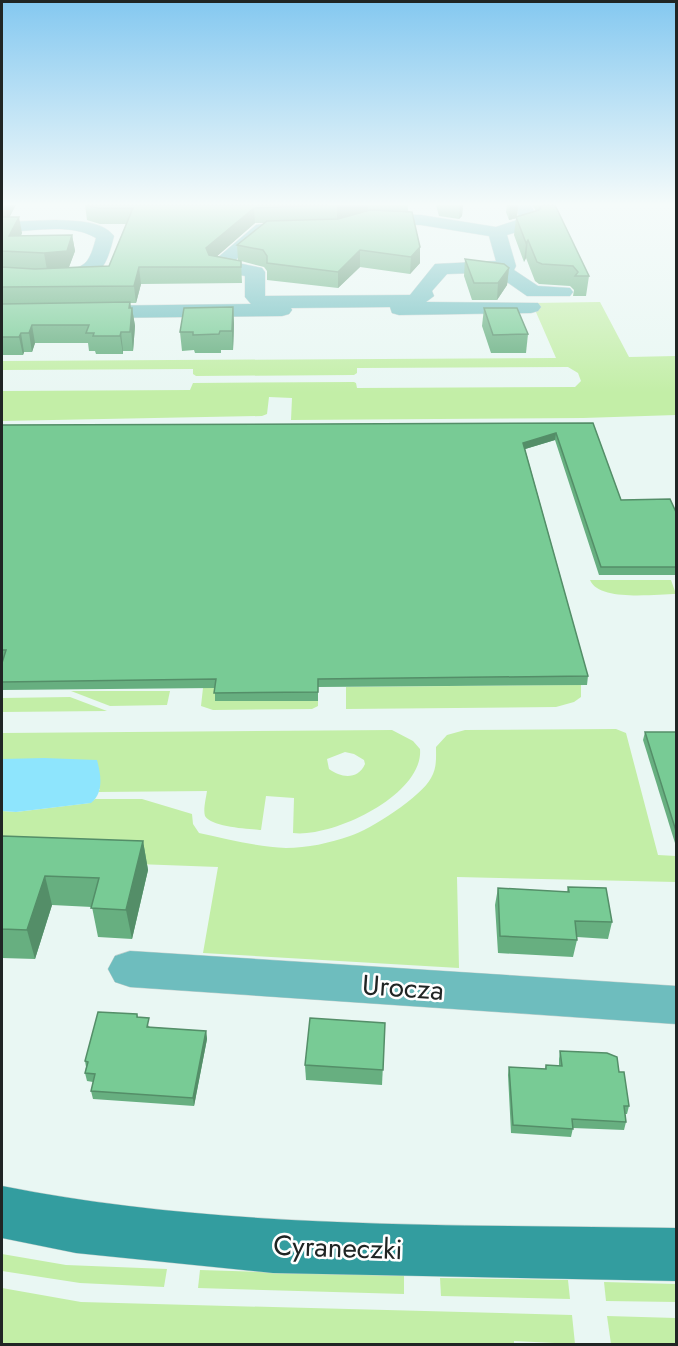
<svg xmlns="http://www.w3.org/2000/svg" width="678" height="1346" font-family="Jost,sans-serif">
<rect width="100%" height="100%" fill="#e9f7f3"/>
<!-- green -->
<g fill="#c3eea7" fill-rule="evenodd">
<polygon points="600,302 629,357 676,356 676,415 583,418 291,420 292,398 269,397 267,414 262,416 2,421 2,391 190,390 193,383 354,382 356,383 357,388 575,387 581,381 578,373 568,367 357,368 357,373 354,375 196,376 193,374 193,369 2,370 2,361 556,358 532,303"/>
<path d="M590,580h81l5,14c-20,0 -77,8 -86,-14z"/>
<polygon points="581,685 581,697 574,702 556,707 346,709 346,687"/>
<polygon points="203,688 216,688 215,701 318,701 318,706 312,709 213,710 201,706"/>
<polygon points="71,691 170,691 167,705 110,706"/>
<polygon points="70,697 107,711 2,712 2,698"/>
<path d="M616,729l10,4 32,122 18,1v26l-219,-5 2,91 -256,-15 15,-86 -216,-8v-48l14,1 74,-9 5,-4h47l50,15 1,10 6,9c28,6 59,14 87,15 21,0 44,-5 64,-12 20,-6 72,-40 81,-58 6,-10 5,-20 5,-31l11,-12 18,-5z"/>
<path d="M392,730l21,11 7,8c4,46 -88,89 -127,84l1,-35 -28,-2 -5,34c-12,-1 -50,-3 -56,-14 -2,-6 1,-18 2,-25l-109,1 2,-3 -98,-30v-26zM345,752l9,2 10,6 1,4c-7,16 -24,14 -36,5l-2,-10z"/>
<polygon points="2,1254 66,1265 167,1269 164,1287 80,1283 2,1271"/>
<polygon points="200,1270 404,1276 404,1294 198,1288"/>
<polygon points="440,1278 568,1280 570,1299 441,1296"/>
<polygon points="604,1282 676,1284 676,1302 606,1301"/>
<polygon points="2,1288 81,1302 572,1315 575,1344 514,1341 514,1344 2,1344"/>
<polygon points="607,1316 676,1318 676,1344 611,1344"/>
</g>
<!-- water -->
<path fill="#8ee5fd" d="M44,758l53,2c4,15 7,32 -6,43l-75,9 -14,-1v-52z"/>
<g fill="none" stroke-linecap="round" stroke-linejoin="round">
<!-- street casing -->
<g stroke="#c5d1ce" stroke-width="1">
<g id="street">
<path d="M515,205h16l8,17 -3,4 -29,9 9,31 -2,4 24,16 32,2 3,4 -3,4h-43l-26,-18 -3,-4 2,-2 -53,2 -15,17 2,5 -8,6 112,1 3,4 -3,4 -7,2 -132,2 -7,-2 -2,-6 -99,1 1,2 -3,4 -7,2 -280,3v-12l249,-3 -6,-7v-21l-34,-7 -2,-4 47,-40 6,-1 75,-2 31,-9 53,2 75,12 24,-8zM369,223l52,2 68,11 7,25 -61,3 -25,31 -145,1v-24l-3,-4 -29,-6 34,-28 71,-2z"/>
<path d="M56,220c18,1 46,0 58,16 -3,11 -6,26 -15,35 -18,17 -74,12 -97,11v-12c19,1 73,7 85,-9 5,-7 7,-16 9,-23 -26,-16 -66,-6 -94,-6v-10z"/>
<polygon points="130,951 676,986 676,1024 130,987 115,982 108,969 115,956"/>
</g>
</g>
<!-- secondary casing -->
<g stroke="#c5d1ce" stroke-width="1">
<path id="secondary" d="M2,1186c221,44 449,38 674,42v53l-403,-8 -197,-20 -74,-15z"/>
</g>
<!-- street -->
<use href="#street" fill="#6ebdbe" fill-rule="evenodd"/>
<!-- secondary -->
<use href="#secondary" fill="#339d9f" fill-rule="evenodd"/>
</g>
<!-- wall -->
<g fill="#67af80" fill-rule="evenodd">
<path d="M2,205h14l-7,12 13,16 -1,3 51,-1 3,16 -6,16 40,-1 17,-42h-26l-13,-4 -2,-15h323v6l12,36v16l-10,11 -50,-7 -22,21 -71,-8v-9l-3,-4 -23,-6 1,22 -101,1 -5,19h-6l1,5h1l3,18 -2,25h-10v3h-27l-1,-3h-6l-1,-8h-53l-3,9h-8l-1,3h-21zM255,223h9l-27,22 1,15 -21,-4z"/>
<polygon points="436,205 463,205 462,216 459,219 439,216"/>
<polygon points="507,205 518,205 517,216 536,211 532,205 555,205 589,276 586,296 573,296 574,290 570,286 539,284 535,281 526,258 524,262 514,235 516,218 509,220 506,212"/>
<polygon points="465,259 509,268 507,285 497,300 472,300 464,276"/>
<polygon points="233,307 234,324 233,350 221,350 221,353 195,353 194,350 182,351 180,332"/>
<polygon points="484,308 528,334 526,353 491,353 482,326"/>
<polygon points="593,423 621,500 676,512 676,575 599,575 555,440 525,449 588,676 587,685 318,687 318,701 215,701 215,688 2,690 2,663 3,658 2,658 2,425"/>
<polygon points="645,732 676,732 676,842 675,843 643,740"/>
<polygon points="2,836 143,841 148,870 132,939 98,937 92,907 52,905 35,959 2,958"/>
<polygon points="568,887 612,922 608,939 577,937 577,940 573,957 498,953 495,905 498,888 567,892"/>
<polygon points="137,1014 138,1017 150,1027 206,1031 207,1039 194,1106 93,1099 91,1091 93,1082 87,1081 85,1073 86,1067 85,1061"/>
<polygon points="385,1023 382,1085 306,1080 305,1065"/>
<polygon points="560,1051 619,1072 629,1106 627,1114 625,1114 626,1122 624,1130 573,1128 571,1137 511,1133 508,1075 509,1067 545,1069 546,1065 559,1066 559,1059"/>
</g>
<!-- shaded-wall -->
<g fill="#548e68">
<polygon points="6,205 16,205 8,220 5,207"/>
<polygon points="337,205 368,205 368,211 337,220"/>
<polygon points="460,205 463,205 462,216 459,219"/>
<polygon points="510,205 518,205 517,218 509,220"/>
<polygon points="254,208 255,223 207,265 206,248"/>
<polygon points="19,217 22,233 12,253 9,236"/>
<polygon points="72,235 75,251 69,267 47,270 44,253"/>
<polygon points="528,240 526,258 524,262 526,243"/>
<polygon points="420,247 420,263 410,274 411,257"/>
<polygon points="360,250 360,267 338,288 338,272"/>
<polygon points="139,267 141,284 136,303 134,286"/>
<polygon points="509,268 507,285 497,300 498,283"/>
<polygon points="130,302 132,316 132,308 135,326 133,351 129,308"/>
<polygon points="233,307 234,324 233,350 232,331"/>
<polygon points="32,325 35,343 32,352 29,333"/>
<polygon points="121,332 123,351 123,354 120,336"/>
<polygon points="21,333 24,352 23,355 19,337"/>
<polygon points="556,433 555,440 522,450 523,443"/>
<polygon points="143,841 148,870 132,939 126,910"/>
<polygon points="45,876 52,905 35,959 27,930"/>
<polygon points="206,1031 207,1039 194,1106 193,1098"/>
</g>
<!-- building -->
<g fill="#78cb95" stroke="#548e68" stroke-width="1.5">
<polygon points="85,205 328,205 254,208 206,248 209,255 241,261 241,267 139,267 134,286 2,287 2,267 35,269 109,266 133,208 98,208"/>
<polygon points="542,205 555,205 589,276 575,276 578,272 573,266 542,264 537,262 528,240 526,243 516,217 539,210"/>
<polygon points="370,210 412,212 420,247 411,257 360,250 338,272 267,263 267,256 263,250 237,245 267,221 338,219"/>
<polygon points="2,217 19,217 9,236 72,235 67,251 44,253 2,251"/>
<polygon points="465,259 504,264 509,268 498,283 474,283"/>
<polygon points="130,302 129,308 132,308 130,332 121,332 120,336 93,336 94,333 86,333 89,325 32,325 29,333 21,333 19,337 2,337 2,304"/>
<polygon points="233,307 232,331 220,331 219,334 193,335 193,332 180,332 184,308"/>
<polygon points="484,308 517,308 528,334 493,335"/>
<polygon points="593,423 621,500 670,499 676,512 676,567 601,567 556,433 523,443 588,676 318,679 318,692 214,693 216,679 2,682 2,663 6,650 2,650 2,425"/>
<polygon points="645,732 676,732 676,831"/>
<polygon points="2,836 143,841 126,910 91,908 99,878 45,876 27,930 2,929"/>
<polygon points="568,887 606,888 612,922 575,921 577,940 500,936 498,888 569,892"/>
<polygon points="98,1012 137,1014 137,1017 149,1018 147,1027 206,1031 193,1098 91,1091 95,1074 85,1073 88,1062 85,1061"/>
<polygon points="310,1018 385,1023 383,1070 305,1065"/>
<polygon points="560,1051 607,1053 617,1057 619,1072 624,1072 629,1106 624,1106 626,1122 572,1119 573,1129 513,1125 509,1067 546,1069 546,1065 562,1066"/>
</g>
<!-- sky -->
<linearGradient id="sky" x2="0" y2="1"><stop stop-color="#84c8f0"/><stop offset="0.52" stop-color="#f5fbfa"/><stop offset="1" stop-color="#f5fbfa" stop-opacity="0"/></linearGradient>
<rect width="678" height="393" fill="url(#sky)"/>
<g text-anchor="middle" stroke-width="5" stroke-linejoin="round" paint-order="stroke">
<!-- near-street labels -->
<g font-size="28" fill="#202524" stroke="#fff">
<text transform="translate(403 987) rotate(4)" y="10">Urocza</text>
<text transform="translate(338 1247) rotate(2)" y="10">Cyraneczki</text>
</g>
</g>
<!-- border -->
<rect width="678" height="1346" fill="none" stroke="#202524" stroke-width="6"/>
</svg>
